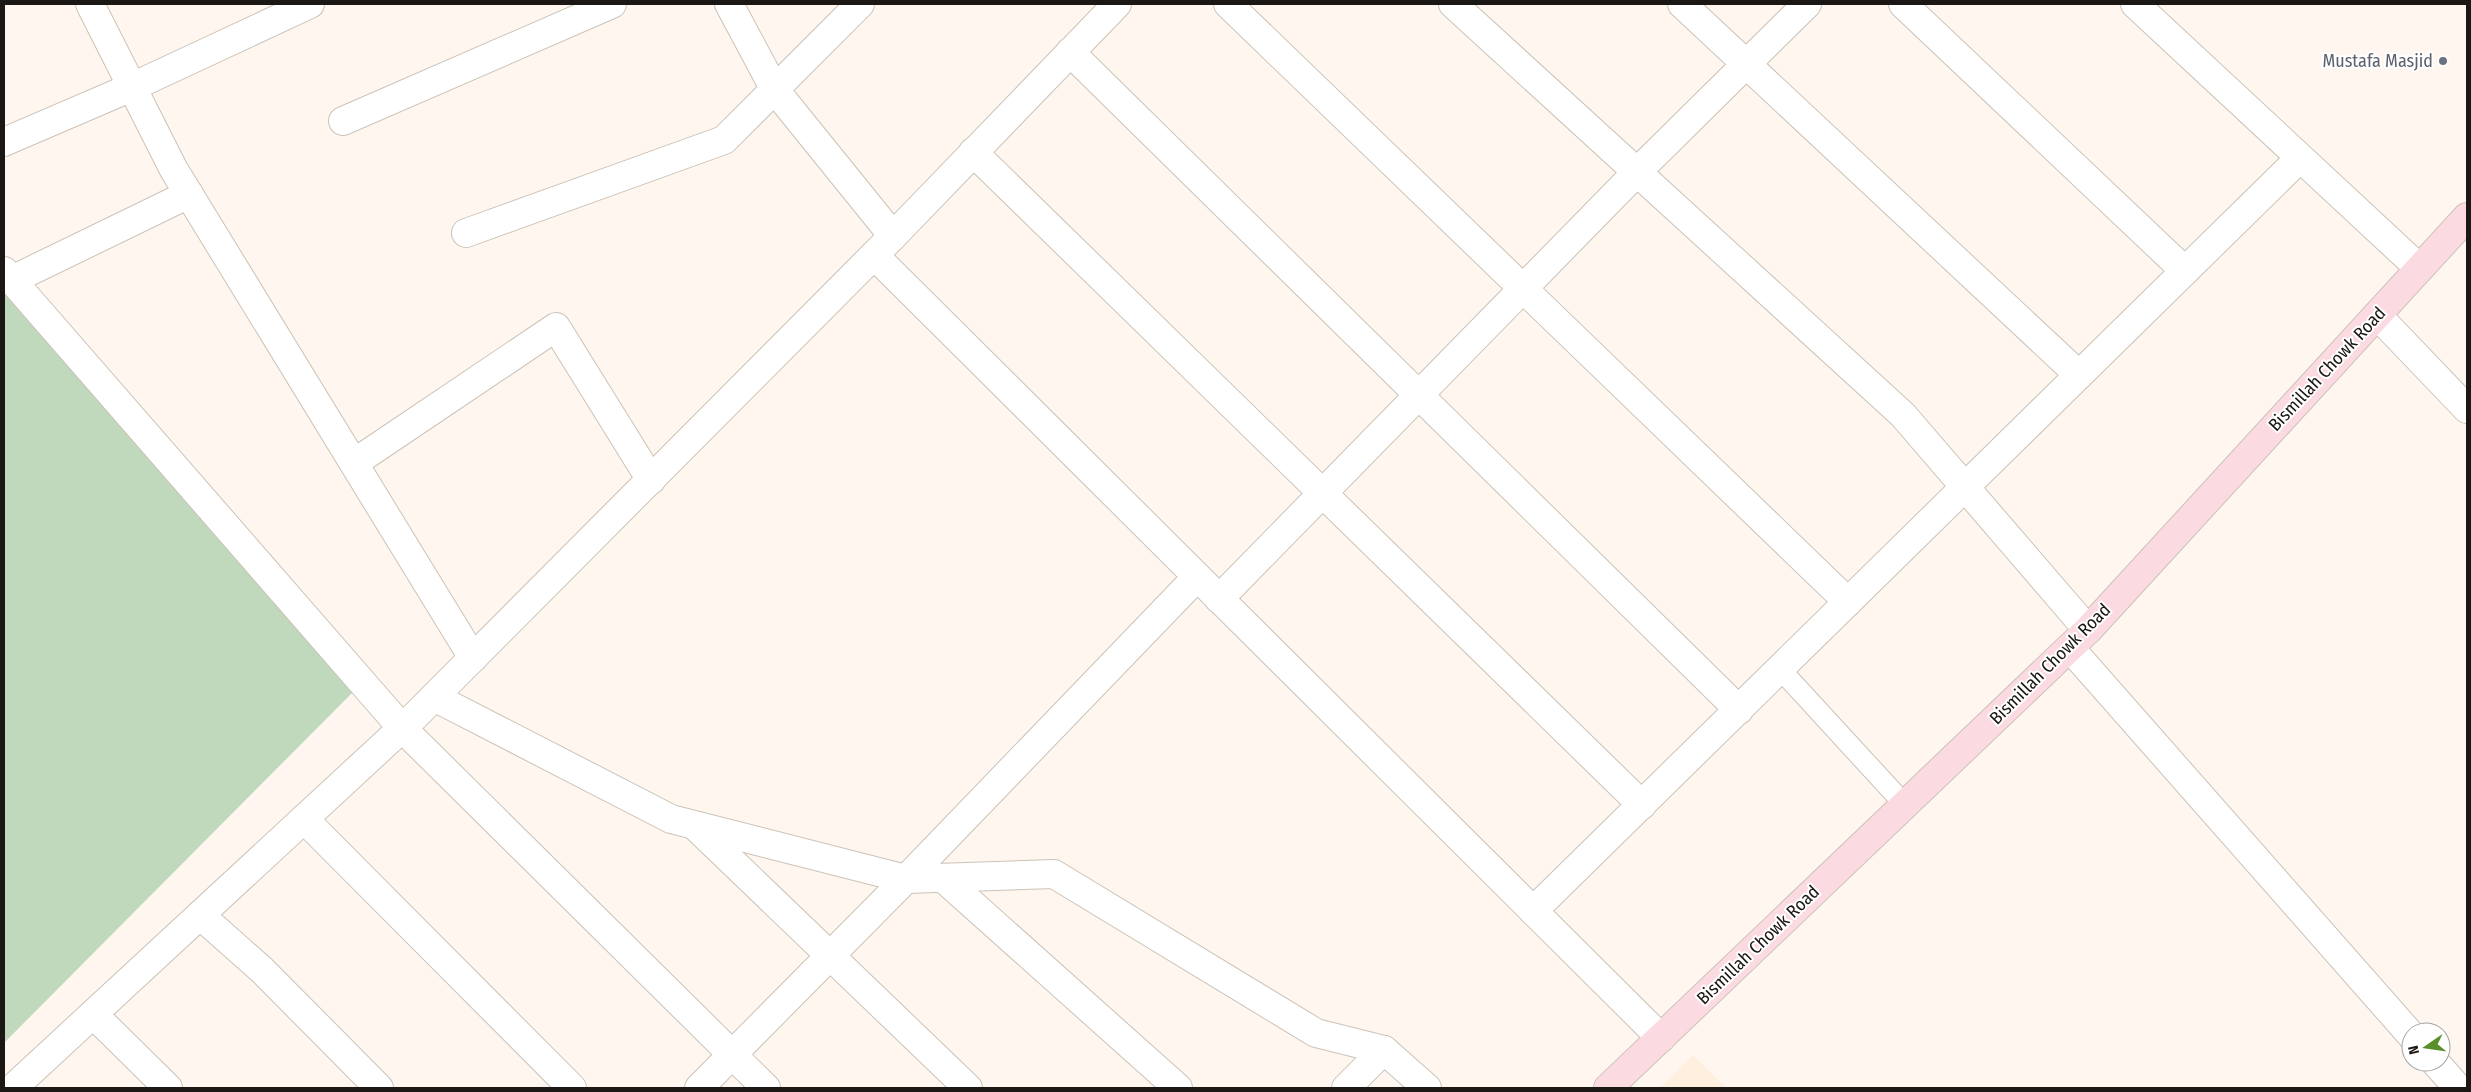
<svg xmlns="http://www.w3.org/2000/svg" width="2471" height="1092" font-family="'Fira Sans Condensed',sans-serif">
<rect width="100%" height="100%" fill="#fff7ef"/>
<!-- built -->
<polygon fill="#feefde" points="1693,1055 1726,1088 1660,1088"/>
<!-- green -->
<polygon fill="#c0d9bd" points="4,271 362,683 4,1043"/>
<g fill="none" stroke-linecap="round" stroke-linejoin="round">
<!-- service casing -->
<g stroke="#cbc2b8" stroke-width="22">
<polyline id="service" points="1780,669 1905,805"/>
</g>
<!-- minor casing -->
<g stroke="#cbc2b8" stroke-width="30">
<g id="minor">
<polyline points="90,4 174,170 473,658"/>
<polyline points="1228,4 1848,602"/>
<polyline points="1453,4 1903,415 2088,630"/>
<polyline points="1682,4 2079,375"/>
<polyline points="1903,4 2185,271"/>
<polyline points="2135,4 2419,268"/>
<polyline points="1070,52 1739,710"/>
<polyline points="343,121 612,4"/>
<polyline points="4,142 132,87 310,4"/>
<polyline points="973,152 1642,805"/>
<polyline points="466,233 724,140 860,4"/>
<polyline points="874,255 1661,1038"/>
<polyline points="4,271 402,728 766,1088"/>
<polyline points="12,280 189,194"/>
<polyline points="2377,315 2467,409"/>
<polyline points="354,463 556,327 651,480"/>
<polyline points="1219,599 1637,172 1807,4"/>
<polyline points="434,697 671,819 906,879 1054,874 1316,1033 1384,1050 1427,1088"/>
<polyline points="304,819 572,1088"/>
<polyline points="695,826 968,1088"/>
<polyline points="943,878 1178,1088"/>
<polyline points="1533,911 2300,158"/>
<polyline points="200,915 262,970 379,1088"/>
<polyline points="93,1014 168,1088"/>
<polyline points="699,1088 906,879 1197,577"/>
<polyline points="1346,1088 1384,1050"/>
</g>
</g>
<!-- tertiary casing -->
<g stroke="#cbc2b8" stroke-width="30">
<g id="tertiary">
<polyline points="729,4 775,90 893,236"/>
<polyline points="2070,648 2411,1035"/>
<polyline points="2435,1062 2458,1088"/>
<polyline points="13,1088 413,718 893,236 1117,4"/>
</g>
</g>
<!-- secondary casing -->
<g stroke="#cbc2b8" stroke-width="30">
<polyline id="secondary" points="1608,1088 2088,630 2467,217"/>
</g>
<!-- service -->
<use href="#service" stroke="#fff" stroke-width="20"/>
<!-- minor -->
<use href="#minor" stroke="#fff" stroke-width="28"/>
<!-- tertiary -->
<use href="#tertiary" stroke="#fff" stroke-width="28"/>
<!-- secondary -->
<use href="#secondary" stroke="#fbdbe1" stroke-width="28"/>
</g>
<!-- markers -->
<circle fill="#6b7280" stroke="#fff" stroke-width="2" cx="2443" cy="61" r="5"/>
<g text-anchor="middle" stroke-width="4" stroke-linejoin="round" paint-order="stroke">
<!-- worship labels -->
<g font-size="18" fill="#5b616d" stroke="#fff" text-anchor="end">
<text x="2433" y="67">Mustafa Masjid</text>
</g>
<!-- street labels -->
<g font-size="18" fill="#1a1714" stroke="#fff">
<text transform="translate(2327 369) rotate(-47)" y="6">Bismillah Chowk Road</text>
<text transform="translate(2050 664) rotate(-45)" y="6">Bismillah Chowk Road</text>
<text transform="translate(1758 945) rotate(-44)" y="6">Bismillah Chowk Road</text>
</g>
</g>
<!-- border -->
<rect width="2471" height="1092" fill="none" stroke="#1a1714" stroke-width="10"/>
<!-- north arrow -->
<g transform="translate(2426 1047) rotate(257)"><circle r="24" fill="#ffffff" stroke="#a3a2a1"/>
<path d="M0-4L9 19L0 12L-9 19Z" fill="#598f2a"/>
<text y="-8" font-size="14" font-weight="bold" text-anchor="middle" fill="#1a1714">N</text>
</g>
</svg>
